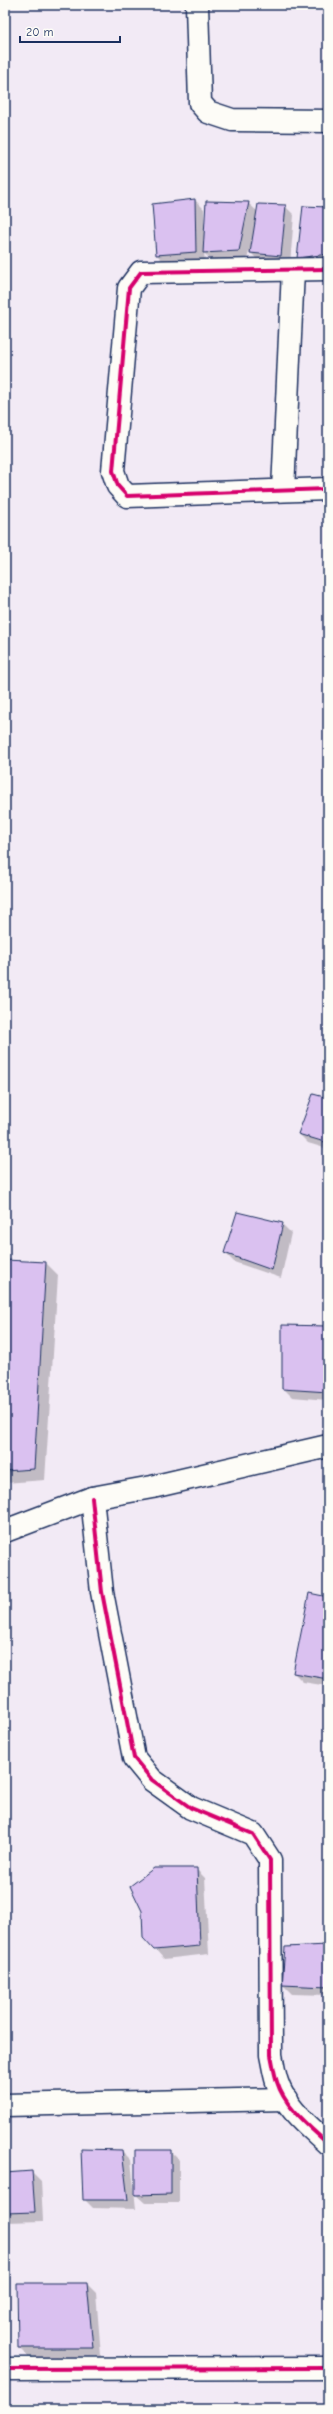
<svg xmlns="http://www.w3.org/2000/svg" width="333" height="2414" font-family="'Comic Neue',sans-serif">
<rect width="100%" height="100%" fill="#f2eaf5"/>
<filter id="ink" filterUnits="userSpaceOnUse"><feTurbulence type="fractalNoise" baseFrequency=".025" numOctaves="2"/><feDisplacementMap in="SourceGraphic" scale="8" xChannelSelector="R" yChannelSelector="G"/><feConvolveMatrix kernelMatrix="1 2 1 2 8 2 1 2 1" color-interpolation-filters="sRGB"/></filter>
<g filter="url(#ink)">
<!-- shadow -->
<g fill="#0003">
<polygon points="195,200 204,209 204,225 248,203 258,212 285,206 294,215 290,265 260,262 249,251 247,260 213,262 204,253 205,261 166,264 157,255"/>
<polygon points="328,208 328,264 307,266 298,257"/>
<polygon points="328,1100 328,1149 308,1143 299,1134"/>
<polygon points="282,1224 291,1233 281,1278 234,1262 225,1253"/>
<polygon points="5,1261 46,1263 58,1275 45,1480 5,1483"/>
<polygon points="327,1327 328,1400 292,1397 283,1388"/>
<polygon points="328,1598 328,1686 303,1682 294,1673"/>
<polygon points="196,1869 205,1878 209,1954 164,1959 155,1949"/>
<polygon points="328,1946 328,1995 292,1994 283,1985 286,1948"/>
<polygon points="122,2151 131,2160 136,2209 93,2208 84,2199"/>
<polygon points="170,2151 179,2160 179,2203 145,2203 135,2194"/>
<polygon points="32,2172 41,2181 43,2221 5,2222 5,2174"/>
<polygon points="87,2284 96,2293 101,2356 28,2357 19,2348"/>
</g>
<!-- building -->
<g fill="#dac1f0" stroke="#1b2f5e">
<polygon points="195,199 196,252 156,255 152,204"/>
<polygon points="206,201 249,202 239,251 203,253"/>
<polygon points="258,204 286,205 281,256 250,253"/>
<polygon points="303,206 328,207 328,254 297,258"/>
<polygon points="313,1094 328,1098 328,1143 298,1134"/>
<polygon points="237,1212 283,1223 272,1270 224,1253"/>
<polygon points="5,1260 46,1262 34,1469 5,1471"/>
<polygon points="282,1325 327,1326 328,1392 282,1389"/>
<polygon points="309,1593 328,1597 328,1679 293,1673"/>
<polygon points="154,1868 197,1868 200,1946 154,1950 143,1938 142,1911 130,1886"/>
<polygon points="328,1945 328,1987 282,1985 285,1947"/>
<polygon points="81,2149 122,2150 128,2200 83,2200"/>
<polygon points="135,2150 171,2150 171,2194 135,2195"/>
<polygon points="32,2171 35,2212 5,2213 5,2173"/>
<polygon points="17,2283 87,2283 93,2348 18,2348"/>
</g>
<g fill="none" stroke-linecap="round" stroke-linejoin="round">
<!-- street casing -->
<g stroke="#1b2f5e" stroke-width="25">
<g id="street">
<polyline points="197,5 200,103 208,112 232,120 328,121"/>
<polyline points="328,269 141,272 129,288 113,471 118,486 127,496 328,489"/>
<polyline points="283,490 293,270"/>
<path d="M92,1498l10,94 32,166 18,22 39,28 62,26 17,26 1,195c2,9 3,18 6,27 8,26 33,45 51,62"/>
<polyline points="5,2105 286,2099"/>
<polyline points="5,2369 328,2368"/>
</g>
</g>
<!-- secondary casing -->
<g stroke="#1b2f5e" stroke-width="25">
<polyline id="secondary" points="5,1531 92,1498 152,1487 328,1446"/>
</g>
<!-- street -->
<use href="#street" stroke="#fdfcf7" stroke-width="22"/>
<!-- secondary -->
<use href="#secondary" stroke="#fdfcf7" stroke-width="22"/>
<!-- cycleway casing -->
<g stroke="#fdfcf7" stroke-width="6">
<g id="cycleway">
<polyline points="328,269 141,272 129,288 113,471 118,486 127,496 328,489"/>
<path d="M92,1498l10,94 32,166 18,22 39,28 62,26 17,26 1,195c2,9 3,18 6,27 8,26 33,45 51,62"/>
<polyline points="5,2369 328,2368"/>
</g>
</g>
<!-- cycleway -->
<use href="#cycleway" stroke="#d6006c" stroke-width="4"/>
</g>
</g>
<!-- margin -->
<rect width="333" height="2414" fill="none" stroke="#fdfcf7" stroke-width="20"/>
<rect x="10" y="10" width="313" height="2394" fill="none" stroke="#1b2f5e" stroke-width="1.5" filter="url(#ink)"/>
<!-- scale -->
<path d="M20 36v6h100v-6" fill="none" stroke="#1b2f5e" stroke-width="2"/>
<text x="26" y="36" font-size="12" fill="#1b2f5e" stroke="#fdfcf7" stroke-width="3" paint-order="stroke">20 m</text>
</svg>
